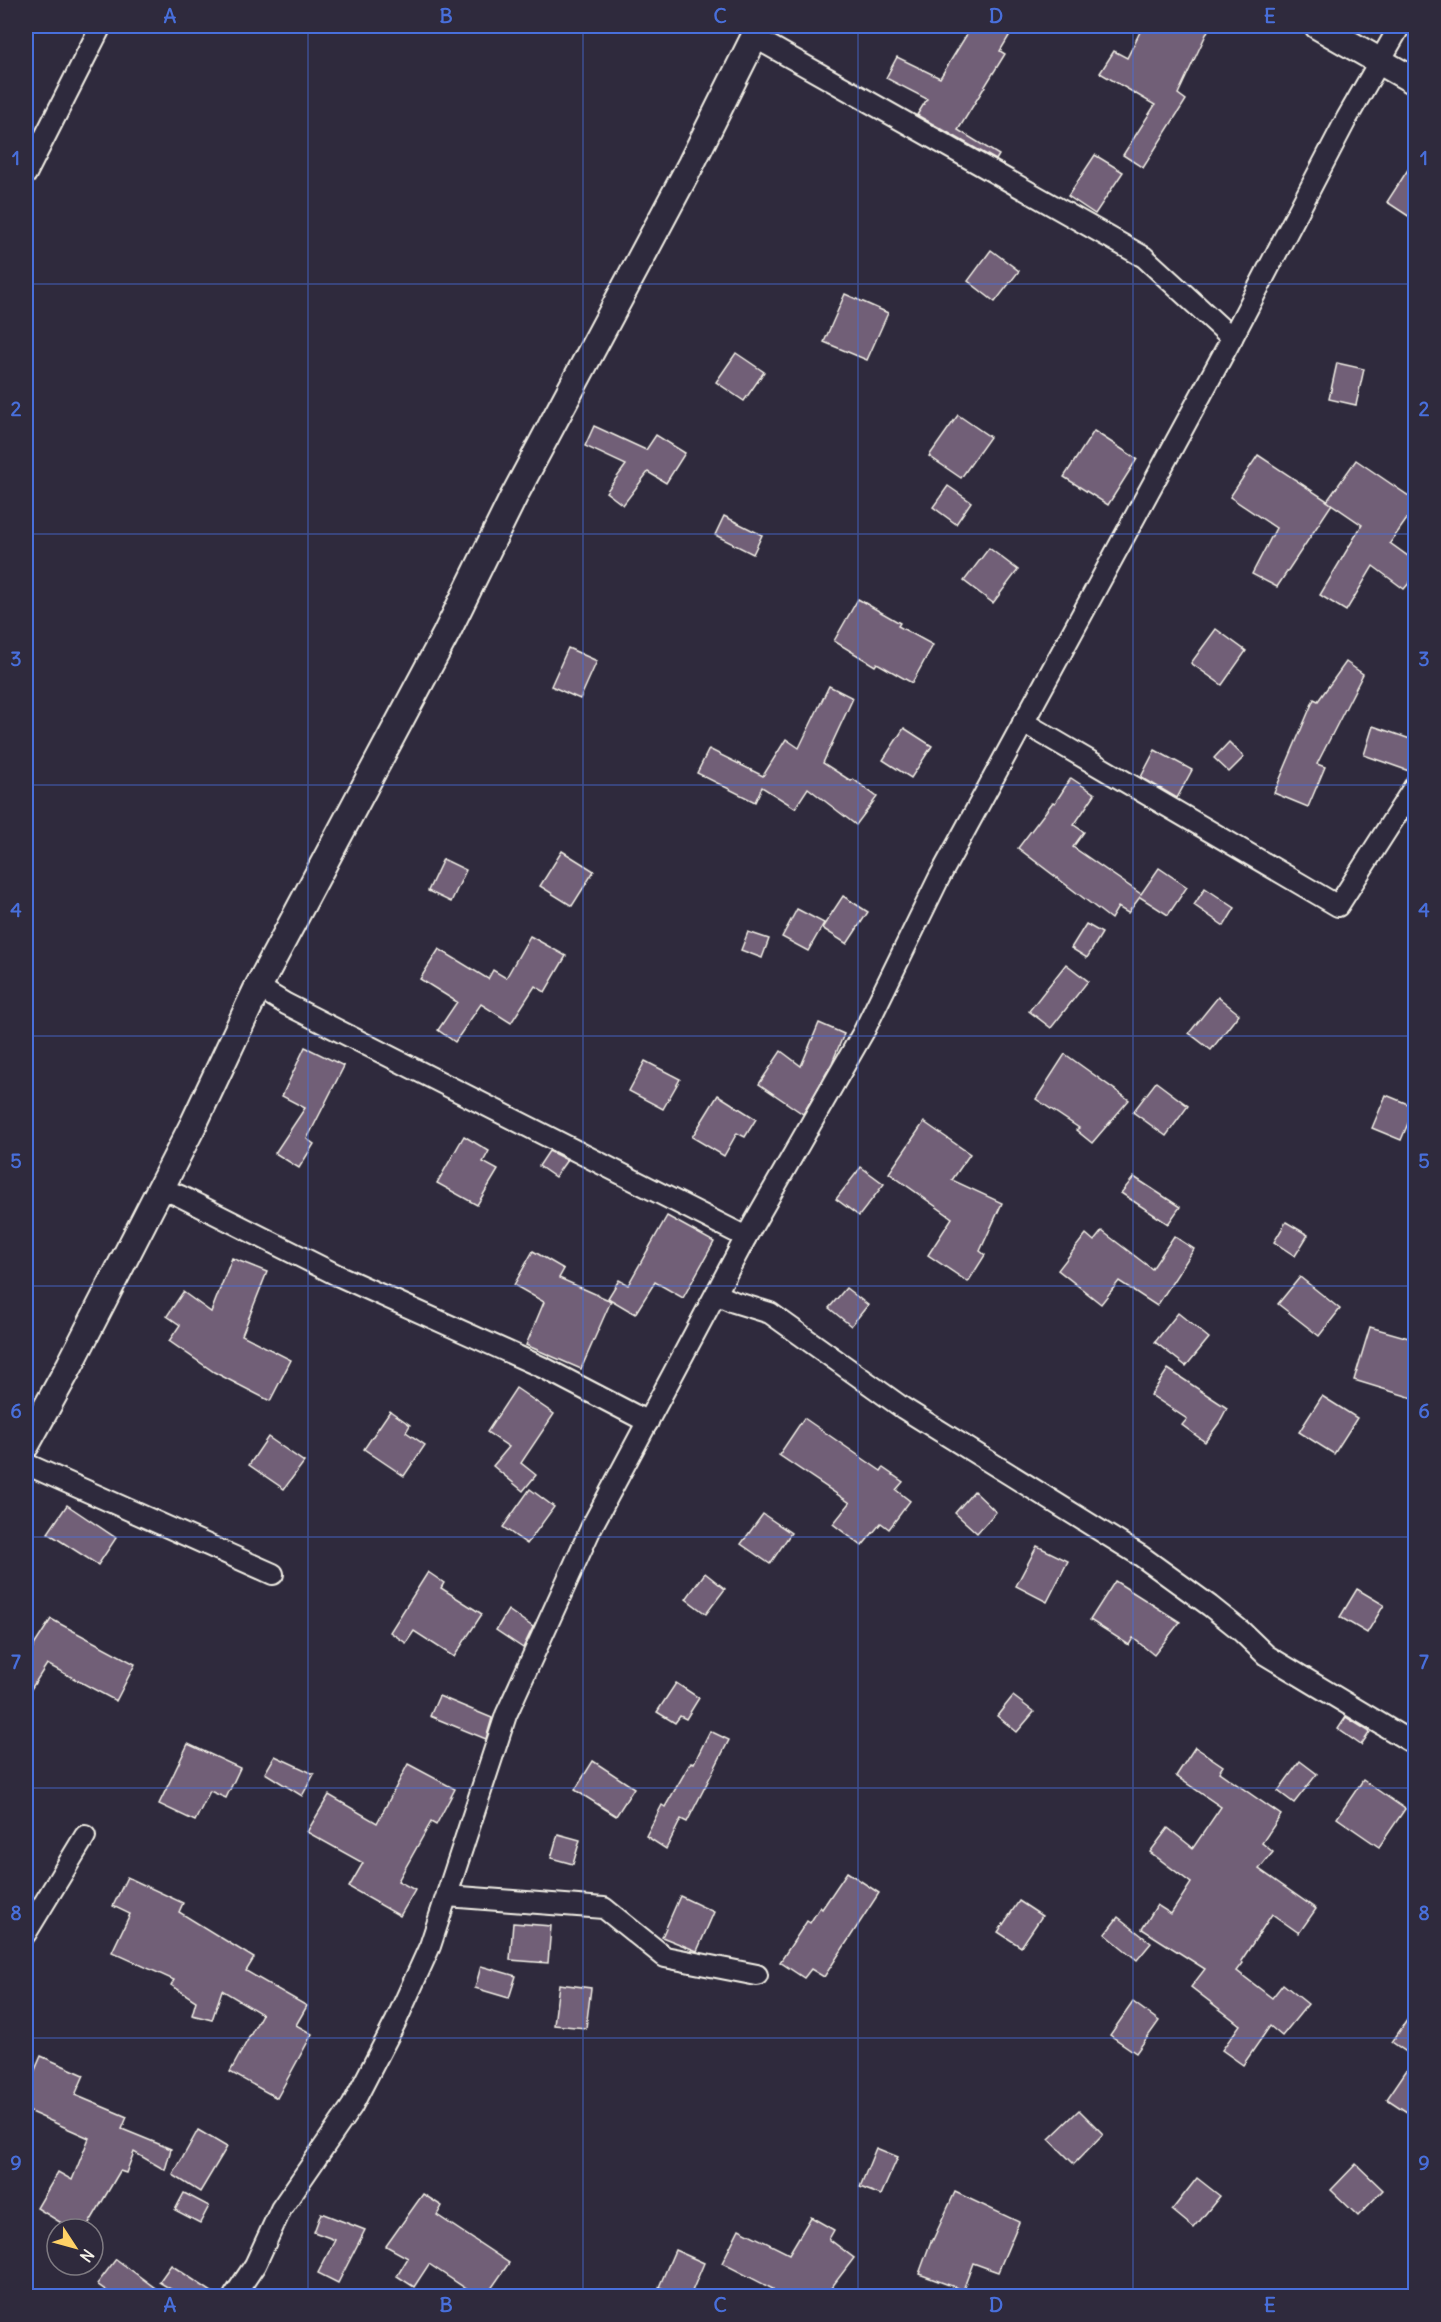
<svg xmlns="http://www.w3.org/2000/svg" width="1441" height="2322" font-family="Delius,sans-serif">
<rect width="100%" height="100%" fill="#2f2a3d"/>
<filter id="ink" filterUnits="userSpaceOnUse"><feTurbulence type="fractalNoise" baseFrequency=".0167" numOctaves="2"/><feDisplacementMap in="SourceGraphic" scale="12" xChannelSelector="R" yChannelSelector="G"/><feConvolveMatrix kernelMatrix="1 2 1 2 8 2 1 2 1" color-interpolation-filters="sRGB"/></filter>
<g filter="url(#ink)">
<!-- building -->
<g fill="#715e77" stroke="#f4f1e8" stroke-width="1.5">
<polygon points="972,26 1015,26 1000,51 1005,54 958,130 999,155 996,160 917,115 927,99 886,78 897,57 940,78"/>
<polygon points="1143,26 1210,26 1178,94 1186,100 1143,168 1123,155 1155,105 1100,73 1114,51 1127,58"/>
<polygon points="1095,155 1123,172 1095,214 1068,196"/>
<polygon points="1416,157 1416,221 1387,202"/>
<polygon points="991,250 1019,271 995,302 968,281"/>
<polygon points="845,294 888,313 867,360 824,342"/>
<polygon points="736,353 764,372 744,401 716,382"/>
<polygon points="1337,363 1364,369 1356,405 1329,399"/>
<polygon points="958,415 990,437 961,478 929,456"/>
<polygon points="594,426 646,450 656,435 685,453 666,483 648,472 623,505 606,492 626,465 585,446"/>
<polygon points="1094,431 1137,459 1108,505 1064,477"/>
<polygon points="1258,455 1332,504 1277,587 1252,574 1276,528 1230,497"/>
<polygon points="1356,460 1416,501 1416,506 1390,543 1416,562 1416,575 1404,589 1373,566 1346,611 1320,595 1362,525 1327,501"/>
<polygon points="948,486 971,502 956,524 933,507"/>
<polygon points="724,516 762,535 753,554 715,535"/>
<polygon points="989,548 1018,570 993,603 964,581"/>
<polygon points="858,599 900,623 898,626 933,645 912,683 877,663 875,666 834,641"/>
<polygon points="1216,629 1246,651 1222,685 1191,663"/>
<polygon points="568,648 597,661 580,699 551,686"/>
<polygon points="1346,662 1363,674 1317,764 1325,767 1308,807 1274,793 1314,699 1318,701"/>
<polygon points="829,686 853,698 823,763 851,781 853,779 877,797 856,825 808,788 795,808 762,787 755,802 697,773 709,749 763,776 786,739 799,748"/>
<polygon points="1373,726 1416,741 1416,753 1409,771 1364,755"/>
<polygon points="904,728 932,746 911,778 883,760"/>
<polygon points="1229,742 1244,757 1229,772 1214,758"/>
<polygon points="1155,750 1192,770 1177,798 1141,777"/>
<polygon points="1071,778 1095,794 1074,825 1084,832 1073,847 1141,894 1159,868 1187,887 1168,915 1140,897 1128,913 1118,907 1111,919 1018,848 1053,802 1055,803"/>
<polygon points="562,851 594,871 572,906 540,886"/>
<polygon points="443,859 466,870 451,902 428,891"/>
<polygon points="1205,888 1235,908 1224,926 1194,905"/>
<polygon points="843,896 868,912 847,944 822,928"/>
<polygon points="797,909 824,923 808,951 782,937"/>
<polygon points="1086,924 1102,933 1087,958 1071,948"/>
<polygon points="748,932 769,939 762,958 741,950"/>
<polygon points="530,936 566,956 545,992 535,986 511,1023 481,1004 455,1042 438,1030 457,1002 420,979 439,949 488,979 493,970 506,978"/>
<polygon points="1066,964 1088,981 1051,1028 1029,1011"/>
<polygon points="1218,997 1239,1014 1211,1050 1189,1033"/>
<polygon points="819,1023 844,1034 832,1063 803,1114 759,1084 781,1051 801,1066"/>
<polygon points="305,1047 344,1066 307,1139 314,1144 299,1168 275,1153 305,1108 282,1096"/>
<polygon points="1065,1054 1129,1100 1092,1143 1076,1130 1079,1128 1036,1099"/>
<polygon points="645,1061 680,1079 663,1109 629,1091"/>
<polygon points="1156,1082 1188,1106 1166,1136 1133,1112"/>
<polygon points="718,1095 756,1119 745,1137 737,1133 724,1156 692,1137"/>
<polygon points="1386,1095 1415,1107 1401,1140 1372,1128"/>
<polygon points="924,1122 970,1154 952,1180 1002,1203 980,1251 985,1255 968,1282 928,1255 952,1218 889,1173"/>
<polygon points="464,1136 489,1151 483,1162 498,1170 477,1205 437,1183"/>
<polygon points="549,1151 567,1160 555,1177 539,1166"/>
<polygon points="861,1167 884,1184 859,1216 836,1199"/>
<polygon points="1134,1177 1180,1207 1168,1224 1121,1193"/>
<polygon points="667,1216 714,1242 683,1298 655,1282 635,1314 608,1298 619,1280 628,1285"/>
<polygon points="1286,1222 1308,1235 1295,1256 1274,1242"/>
<polygon points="1102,1231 1152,1269 1174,1236 1194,1249 1157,1306 1119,1281 1101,1304 1058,1270 1086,1234 1094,1241"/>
<polygon points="533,1251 564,1269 559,1278 611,1301 581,1369 526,1345 544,1302 514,1285"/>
<polygon points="232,1258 267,1272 242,1335 291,1360 270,1401 214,1372 169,1341 180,1325 167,1316 183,1292 211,1312"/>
<polygon points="1300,1277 1340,1309 1319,1336 1278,1304"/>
<polygon points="846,1288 868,1305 851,1326 829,1308"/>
<polygon points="1178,1313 1209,1338 1186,1366 1155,1342"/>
<polygon points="1370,1327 1416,1340 1416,1399 1354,1380"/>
<polygon points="1168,1369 1227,1408 1219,1423 1205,1442 1182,1425 1187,1419 1151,1395"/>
<polygon points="516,1388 554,1414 521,1463 536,1475 523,1491 493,1466 509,1447 487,1432"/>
<polygon points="1322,1396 1357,1418 1334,1454 1299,1432"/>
<polygon points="390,1411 410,1425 406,1432 425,1445 404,1476 364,1449"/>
<polygon points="804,1418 881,1471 883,1468 903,1482 896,1490 910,1501 889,1529 881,1523 862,1546 833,1524 850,1503 779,1455"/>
<polygon points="268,1437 304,1462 284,1489 249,1465"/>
<polygon points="530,1489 554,1507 527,1544 503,1527"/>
<polygon points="974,1491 996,1512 977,1533 955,1513"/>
<polygon points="67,1505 116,1538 98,1565 48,1533"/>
<polygon points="763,1514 791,1533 770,1564 741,1544"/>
<polygon points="1037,1546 1068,1561 1047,1602 1016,1586"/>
<polygon points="428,1572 444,1583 441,1588 482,1614 454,1657 414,1631 406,1643 390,1632"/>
<polygon points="705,1573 725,1589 706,1614 686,1599"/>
<polygon points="1115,1581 1180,1622 1154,1655 1133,1638 1129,1645 1090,1620"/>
<polygon points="1357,1589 1384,1605 1367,1633 1340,1617"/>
<polygon points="508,1610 533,1627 523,1648 496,1630"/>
<polygon points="51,1619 135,1664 116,1701 47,1664 26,1697 26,1658"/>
<polygon points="676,1683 699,1698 686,1719 680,1716 675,1723 657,1712"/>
<polygon points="439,1696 492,1718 486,1739 430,1716"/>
<polygon points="1013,1696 1034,1712 1017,1732 997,1716"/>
<polygon points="1346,1717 1370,1732 1361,1745 1338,1729"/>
<polygon points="710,1731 729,1740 687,1822 681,1819 666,1849 646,1836 662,1805 665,1807 691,1762 694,1763"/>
<polygon points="188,1744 240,1768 226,1798 210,1791 195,1821 159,1804"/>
<polygon points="1195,1747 1223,1766 1219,1772 1281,1815 1262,1843 1273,1852 1259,1869 1316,1909 1299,1933 1272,1914 1241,1961 1243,1963 1237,1971 1272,1998 1283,1984 1308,2004 1282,2036 1270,2026 1243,2065 1222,2050 1240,2025 1191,1987 1205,1969 1142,1929 1157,1905 1171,1914 1191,1883 1150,1852 1168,1828 1193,1848 1221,1807 1176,1776"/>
<polygon points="275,1756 314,1774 302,1796 265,1773"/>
<polygon points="593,1761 634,1788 616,1816 575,1790"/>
<polygon points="1300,1761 1317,1774 1294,1803 1278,1791"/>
<polygon points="408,1764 455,1789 436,1825 431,1822 398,1881 415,1890 400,1916 349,1887 363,1863 307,1832 329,1795 377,1823"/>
<polygon points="1363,1780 1405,1809 1379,1847 1337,1818"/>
<polygon points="558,1834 580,1840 573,1864 551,1858"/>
<polygon points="847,1872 879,1893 824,1977 811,1969 804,1978 780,1962 807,1921 810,1923 820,1907 822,1909"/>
<polygon points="127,1877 183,1903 179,1912 254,1958 246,1971 307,2006 296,2025 312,2034 277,2098 230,2072 262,2014 222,1990 212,2020 192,2015 196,2001 171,1985 174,1980 112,1952 130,1914 113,1906"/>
<polygon points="680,1896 714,1912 697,1951 662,1937"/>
<polygon points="1019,1901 1042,1916 1021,1947 998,1932"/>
<polygon points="1118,1917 1151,1943 1137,1960 1105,1934"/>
<polygon points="513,1923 551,1926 548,1963 510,1960"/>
<polygon points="481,1966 516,1976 509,1998 475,1988"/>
<polygon points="559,1984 591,1988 586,2028 554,2025"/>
<polygon points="1133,2002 1159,2021 1136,2053 1110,2035"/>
<polygon points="1416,2007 1416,2118 1387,2099 1415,2058 1392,2042"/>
<polygon points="41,2056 84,2075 75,2095 127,2117 122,2129 171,2149 165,2170 134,2152 126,2173 120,2171 86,2229 71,2229 37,2208 58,2172 72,2180 89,2138 26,2110 26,2091"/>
<polygon points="1079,2110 1103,2134 1074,2164 1049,2139"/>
<polygon points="198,2130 227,2147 200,2192 173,2175"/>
<polygon points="876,2148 898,2157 881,2195 860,2187"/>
<polygon points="1356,2164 1383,2190 1358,2216 1331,2190"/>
<polygon points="1197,2178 1220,2196 1194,2228 1172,2210"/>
<polygon points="955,2192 1019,2222 998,2272 973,2263 963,2290 919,2274 931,2241 932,2242"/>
<polygon points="184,2193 209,2206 200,2223 175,2210"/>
<polygon points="423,2194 442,2206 437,2215 509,2263 486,2296 477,2296 429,2264 414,2287 397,2276 408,2258 386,2246"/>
<polygon points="321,2213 365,2230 338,2283 318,2273 335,2240 314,2232"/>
<polygon points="811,2217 834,2230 829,2239 854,2258 825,2296 768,2296 773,2289 722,2263 739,2229 789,2254"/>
<polygon points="675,2250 704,2263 690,2296 682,2296 659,2287"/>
<polygon points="116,2259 166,2296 114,2296 97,2284"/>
<polygon points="171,2265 218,2296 182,2296 159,2282"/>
</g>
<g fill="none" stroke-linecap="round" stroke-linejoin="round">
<!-- minor casing -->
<g stroke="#f4f1e8" stroke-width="24">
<g id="minor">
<polyline points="754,37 1144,257 1232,338"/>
<polyline points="26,174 101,26"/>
<polyline points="1023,722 1338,906 1416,784"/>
<polyline points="258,987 286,1004 746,1237"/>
<polyline points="160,1188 180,1196 337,1275 546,1369 648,1422"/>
<polyline points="716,1294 734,1302 770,1313 903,1408 1141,1556 1210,1606 1240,1630 1266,1655 1416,1745"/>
<polyline points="26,1464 273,1574"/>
<polyline points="447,1896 604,1908 665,1957 757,1975"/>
<polyline points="26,1933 85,1836"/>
<polyline points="234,2296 255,2265 281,2209 352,2106 396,2021 430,1946 506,1715 592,1526 746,1237 864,1031 939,878 1232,338 1347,118 1400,26"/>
</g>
</g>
<!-- tertiary casing -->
<g stroke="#f4f1e8" stroke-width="30">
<g id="tertiary">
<polyline points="1318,26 1416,82"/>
<polyline points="26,1445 70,1365 193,1125 258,987 446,634 514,496 691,164 760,26"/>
</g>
</g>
<!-- minor -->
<use href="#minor" stroke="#2f2a3d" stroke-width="20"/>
<!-- tertiary -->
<use href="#tertiary" stroke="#2f2a3d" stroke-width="26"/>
</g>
</g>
<!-- grid -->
<path fill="none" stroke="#486fdb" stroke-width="1.5" stroke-opacity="0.55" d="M308,26v2270M583,26v2270M858,26v2270M1133,26v2270M26,284h1390M26,534h1390M26,785h1390M26,1036h1390M26,1286h1390M26,1537h1390M26,1788h1390M26,2038h1390"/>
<!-- margin -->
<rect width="1441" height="2322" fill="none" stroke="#2f2a3d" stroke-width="66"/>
<!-- north arrow -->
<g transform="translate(75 2247) rotate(126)"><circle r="28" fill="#2f2a3d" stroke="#7e7a81" stroke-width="1.5"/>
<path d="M0-4.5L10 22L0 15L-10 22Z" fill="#ffd166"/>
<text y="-9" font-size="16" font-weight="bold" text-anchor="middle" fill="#f4f1e8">N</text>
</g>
<rect x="33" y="33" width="1375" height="2256" fill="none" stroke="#486fdb" stroke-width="2"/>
<g font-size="20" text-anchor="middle" font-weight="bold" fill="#486fdb">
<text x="170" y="23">A</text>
<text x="446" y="23">B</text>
<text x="720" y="23">C</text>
<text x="996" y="23">D</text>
<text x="1270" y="23">E</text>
<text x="16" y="165">1</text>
<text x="1424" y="165">1</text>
<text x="16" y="416">2</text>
<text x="1424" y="416">2</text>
<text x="16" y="666">3</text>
<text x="1424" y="666">3</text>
<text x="16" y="917">4</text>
<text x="1424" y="917">4</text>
<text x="16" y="1168">5</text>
<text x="1424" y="1168">5</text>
<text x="16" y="1418">6</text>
<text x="1424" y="1418">6</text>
<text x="16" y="1669">7</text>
<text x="1424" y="1669">7</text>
<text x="16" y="1920">8</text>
<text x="1424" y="1920">8</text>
<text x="16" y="2170">9</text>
<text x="1424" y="2170">9</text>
<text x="170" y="2312">A</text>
<text x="446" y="2312">B</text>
<text x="720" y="2312">C</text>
<text x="996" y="2312">D</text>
<text x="1270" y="2312">E</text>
</g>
</svg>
